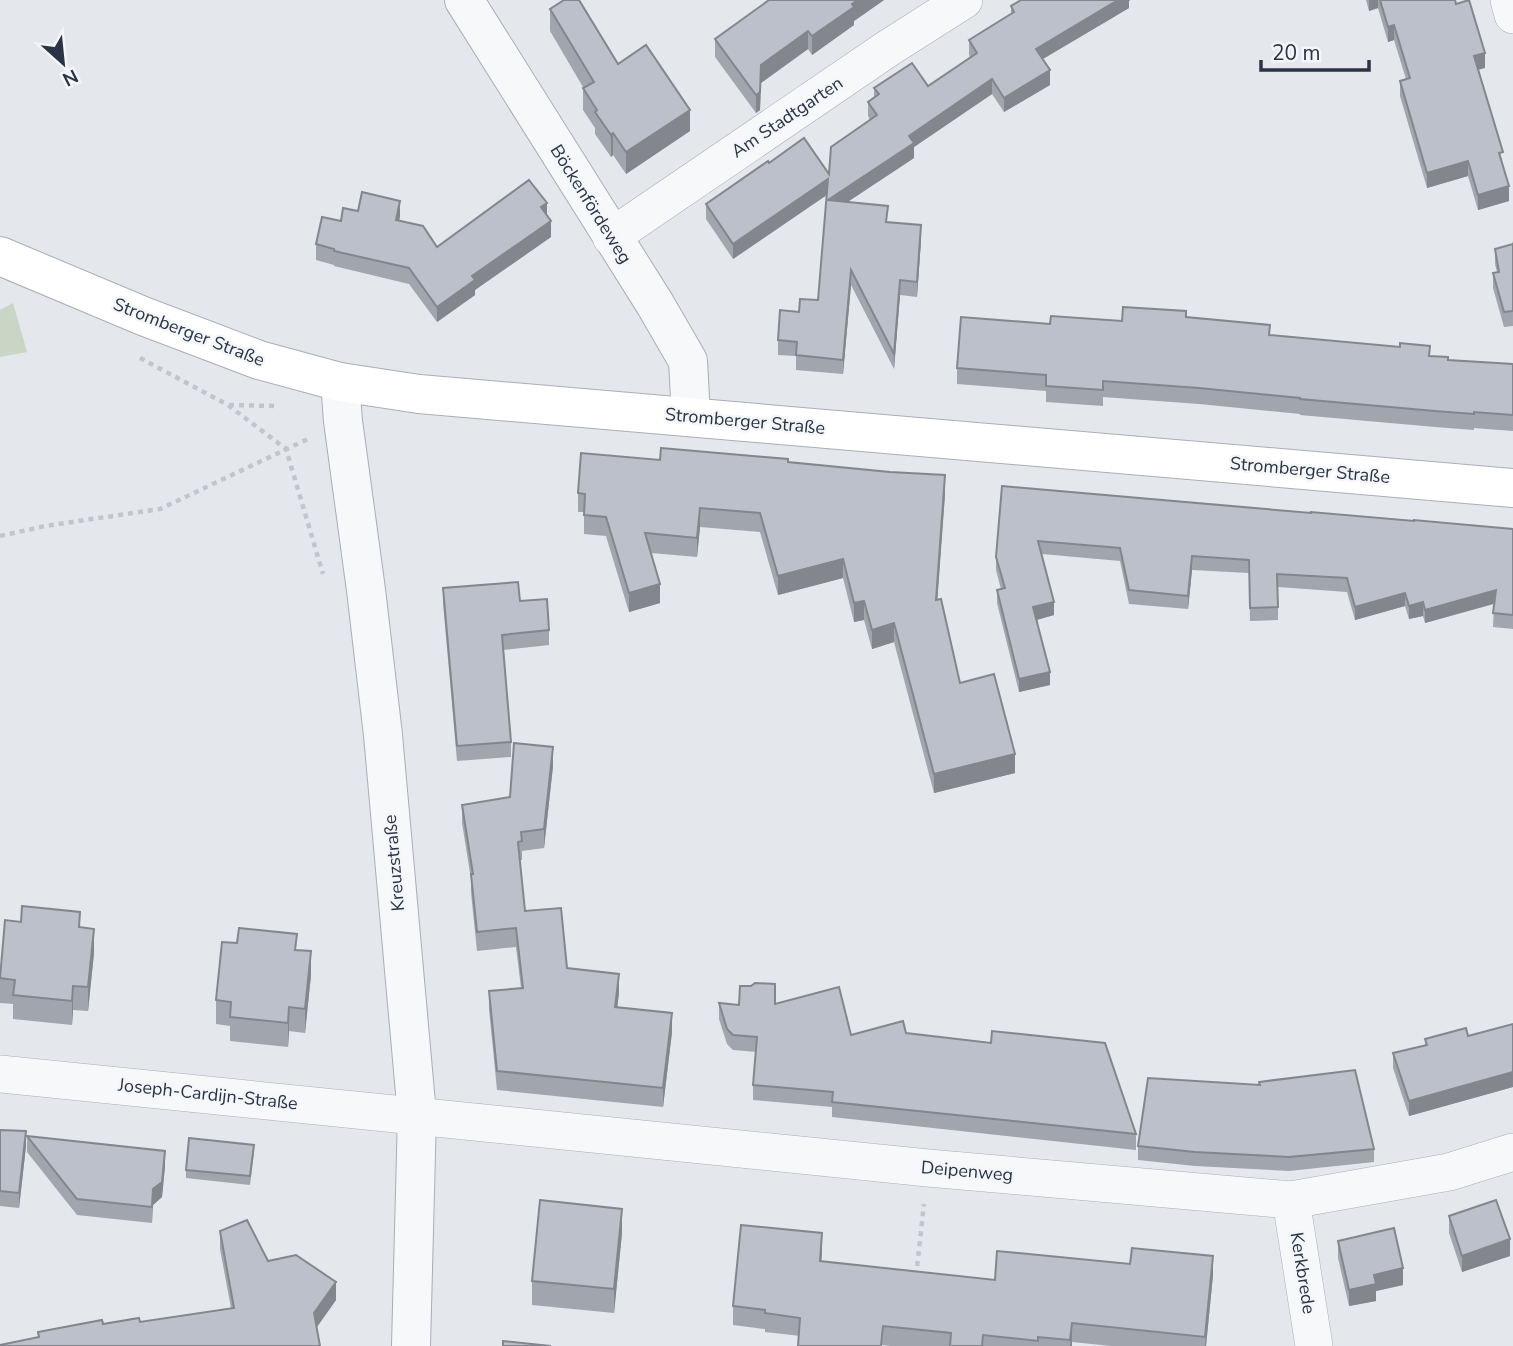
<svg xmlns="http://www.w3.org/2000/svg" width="1513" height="1346" font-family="'Nunito Sans',sans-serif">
<rect width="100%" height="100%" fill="#e4e7ec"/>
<!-- green -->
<polygon fill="#c9d6c5" points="13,303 27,352 0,357 0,310"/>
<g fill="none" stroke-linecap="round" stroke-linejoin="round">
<!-- minor casing -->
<g stroke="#a9aeb7" stroke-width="38">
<g id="minor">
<polyline points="1509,0 1513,15"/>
<polyline points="611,237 887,49 964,0"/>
<polyline points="0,1074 928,1168 1291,1200 1449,1172 1513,1152"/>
<polyline points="1291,1200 1314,1346"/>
</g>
</g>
<!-- tertiary casing -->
<g stroke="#a9aeb7" stroke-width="40">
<g id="tertiary">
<polyline points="464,0 655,304 688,361 691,416"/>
<polyline points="340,382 343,421 366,590 383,735 417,1115 411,1346"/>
</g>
</g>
<!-- secondary casing -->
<g stroke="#a9aeb7" stroke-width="40">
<polyline id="secondary" points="0,256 143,316 259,360 340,382 419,394 1513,488"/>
</g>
<!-- path -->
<g stroke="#c2c5cb" stroke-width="4.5" stroke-dasharray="5 5" stroke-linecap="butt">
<polyline points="140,358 228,405 286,449 323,574"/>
<polyline points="229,405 276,406"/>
<polyline points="0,536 45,526 160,509 310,438"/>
<polyline points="916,1276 924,1204"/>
</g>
<!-- minor -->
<use href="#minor" stroke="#f7f8fa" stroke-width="37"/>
<!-- tertiary -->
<use href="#tertiary" stroke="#f7f8fa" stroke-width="38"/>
<!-- secondary -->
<use href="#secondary" stroke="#fff" stroke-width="38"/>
</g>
<!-- wall -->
<g fill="#a1a5ae">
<polygon points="769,0 884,0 854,21 854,25 812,55 808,49 761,83 760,110 756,113 715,57 715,39"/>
<polygon points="1021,0 1130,0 1129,1 1129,8 1043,59 1050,85 1004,112 992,94 914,147 914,158 847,202 921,240 917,297 900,295 894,369 851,285 843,374 796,370 796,356 778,355 778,340 799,312 818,300 827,195 733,259 706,219 706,204 769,163 829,174 870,120 868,116 868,102 874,97 874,88 928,86 970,58 969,54 969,40 1011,15 1011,6"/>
<polygon points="1366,0 1455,0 1485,68 1478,69 1503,164 1509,201 1478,210 1468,176 1427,188 1400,96 1400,81 1406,79 1394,40 1388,42 1378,8 1369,11"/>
<polygon points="550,9 618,64 690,131 626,174 613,155 611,157 595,134 595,128 583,110 583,87 550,31"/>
<polygon points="358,211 400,216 399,221 437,247 547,215 551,237 475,290 475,295 437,322 409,284 334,266 334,265 316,260 316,244 341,221"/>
<polygon points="1513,241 1513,326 1504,327 1493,288 1493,273 1497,272 1495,264 1495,249 1512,244"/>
<polygon points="1186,317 1270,335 1430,356 1448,360 1513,364 1513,431 1474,428 1474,430 1435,427 1300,415 1300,414 1199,404 1103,397 1103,406 1046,402 1046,391 957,384 957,368 1050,324"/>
<polygon points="660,460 788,462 945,494 937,600 960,683 1015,773 934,793 894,642 872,649 864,620 854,622 843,578 778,595 760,532 700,527 697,557 651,553 660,603 629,612 606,536 584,534 584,512 578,512 578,493"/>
<polygon points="1002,486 1311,513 1513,529 1513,629 1493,627 1494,604 1425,623 1423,616 1409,619 1405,606 1355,620 1347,592 1278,587 1278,620 1250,621 1249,573 1192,570 1188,609 1129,604 1120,561 1042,554 1054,615 1036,620 1050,685 1019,692 997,603 997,590 1001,589 996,570 996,557"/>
<polygon points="443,588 520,601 549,630 549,645 503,650 511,742 511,757 457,761 443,603"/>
<polygon points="553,766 544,848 522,851 522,860 520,860 525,911 567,968 619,993 617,1007 672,1032 663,1107 497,1090 489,1009 489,991 521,988 516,947 477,951 471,893 471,879 462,823 462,805 510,797"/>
<polygon points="80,927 94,953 88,1011 73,1010 72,1025 13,1019 13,1004 0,1003 0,971"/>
<polygon points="297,950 311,975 305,1033 289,1031 288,1047 230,1041 230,1026 216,1024 216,1000"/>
<polygon points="719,1003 739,1005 851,1035 906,1033 1136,1134 1136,1150 832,1117 832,1107 753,1100 753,1085 756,1052 733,1050 727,1044 719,1019"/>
<polygon points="1513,1024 1513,1087 1409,1116 1393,1068 1393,1053 1425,1045 1425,1039 1468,1036"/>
<polygon points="1259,1082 1374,1149 1374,1162 1289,1171 1195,1166 1138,1160 1138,1146 1259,1085"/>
<polygon points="0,1130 26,1146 19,1208 0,1206"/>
<polygon points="27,1136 165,1166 162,1197 153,1205 152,1223 77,1215 27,1152"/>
<polygon points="254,1153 250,1185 186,1178 186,1170"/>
<polygon points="1449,1216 1510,1256 1462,1272 1449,1233"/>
<polygon points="220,1231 268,1261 336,1300 317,1327 38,1337 38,1332 103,1324 140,1322 231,1308 220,1249"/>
<polygon points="622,1233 614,1313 532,1305 532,1281"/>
<polygon points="1338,1241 1403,1285 1376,1291 1376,1301 1349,1306 1338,1258"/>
<polygon points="822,1252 821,1261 995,1280 1213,1275 1206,1346 1111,1346 1072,1342 1072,1346 891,1346 765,1332 765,1329 733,1325 733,1306"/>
</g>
<!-- shaded-wall -->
<g fill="#83868d">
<polygon points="858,0 884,0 854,21 854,25 812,55 812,36"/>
<polygon points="1118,0 1130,0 1129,1 1129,8 1036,63 1036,49"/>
<polygon points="1369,0 1378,0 1378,8 1369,11"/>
<polygon points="1394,25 1394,40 1388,42 1388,27"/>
<polygon points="808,31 808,49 761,83 760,110 756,113 756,95 761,65"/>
<polygon points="1485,53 1485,68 1474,71 1474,56"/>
<polygon points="1050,70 1050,85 1004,112 1004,98"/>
<polygon points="992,79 992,94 914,147 914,158 828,215 828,200 909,136"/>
<polygon points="690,110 690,131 626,174 626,152"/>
<polygon points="613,133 613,155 611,157 611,135"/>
<polygon points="1468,161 1468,176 1427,188 1427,173"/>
<polygon points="828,179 828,194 733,259 733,244"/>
<polygon points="1509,186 1509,201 1478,210 1478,195"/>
<polygon points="400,201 400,216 396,235 396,220"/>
<polygon points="547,203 547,219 541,207"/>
<polygon points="551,221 551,237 475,290 475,295 437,322 437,307 472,276"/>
<polygon points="921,225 921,240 917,297 917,282"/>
<polygon points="851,270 851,285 843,374 843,360"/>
<polygon points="900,280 900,295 894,369 894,354"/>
<polygon points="945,475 945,494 936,619 936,600"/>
<polygon points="700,508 700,527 697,557 697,538"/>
<polygon points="1192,556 1192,570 1188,609 1188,596"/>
<polygon points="843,559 843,578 778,595 778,576"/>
<polygon points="660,584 660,603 629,612 629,593"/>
<polygon points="1496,590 1496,603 1425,623 1425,610"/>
<polygon points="1405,593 1405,606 1355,620 1355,607"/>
<polygon points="864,601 864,620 854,622 854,603"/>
<polygon points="1054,602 1054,615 1033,621 1033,607"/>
<polygon points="1423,602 1423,616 1409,619 1409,606"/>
<polygon points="894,623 894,642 872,649 872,630"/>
<polygon points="1050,672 1050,685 1019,692 1019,679"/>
<polygon points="553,747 553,766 544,848 544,829"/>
<polygon points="1015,754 1015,773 934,793 934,774"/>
<polygon points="94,929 94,953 88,1011 88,987"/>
<polygon points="311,951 311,975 305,1033 305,1009"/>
<polygon points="619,974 619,993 615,1026 615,1007"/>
<polygon points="73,986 73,1010 72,1025 72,1001"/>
<polygon points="289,1007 289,1031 288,1047 288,1023"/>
<polygon points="672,1013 672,1032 663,1107 663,1088"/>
<polygon points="1513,1072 1513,1087 1409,1116 1409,1101"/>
<polygon points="26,1131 26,1146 19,1208 19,1193"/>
<polygon points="165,1151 165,1166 162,1197 153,1205 152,1223 153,1189"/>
<polygon points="622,1209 622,1233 614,1313 614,1289"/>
<polygon points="822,1233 822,1252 820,1280 820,1261"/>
<polygon points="1510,1239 1510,1256 1462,1272 1462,1256"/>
<polygon points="1213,1256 1213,1275 1206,1346 1205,1346"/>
<polygon points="1403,1268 1403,1285 1376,1291 1376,1301 1349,1306 1349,1290 1374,1275"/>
<polygon points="336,1282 336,1300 314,1331 314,1313"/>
<polygon points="1072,1323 1072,1346 1070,1346"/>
</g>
<!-- building -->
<g fill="#bbc0ca" stroke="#83868d" stroke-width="2">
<polygon points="564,0 579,0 618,64 646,45 690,110 626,152 613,133 611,135 595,112 597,110 583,88 594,82 550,9"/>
<polygon points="769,0 858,0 852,4 854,7 812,36 808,31 761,65 760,92 756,95 715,39"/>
<polygon points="1021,0 1118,0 1036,49 1050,70 1004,98 992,79 909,136 914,143 828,200 888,206 886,222 921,225 917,282 900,280 894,354 851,270 843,360 796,355 797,342 778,340 780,310 799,312 800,299 818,300 828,179 733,244 706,204 768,161 769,163 804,138 829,174 831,147 877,115 868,102 879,94 874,88 912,63 928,86 977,53 969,40 1014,12 1011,6"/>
<polygon points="1380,0 1455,0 1456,4 1469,0 1485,53 1474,56 1503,152 1499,153 1509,186 1478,195 1468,161 1427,173 1400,81 1410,78 1394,25 1388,27"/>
<polygon points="529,180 547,203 541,207 551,221 472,276 475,280 437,307 409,268 334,251 334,249 316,244 322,217 341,221 343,208 358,211 362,192 400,201 396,220 423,226 437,247"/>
<polygon points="1513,244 1513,311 1504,312 1493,273 1499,272 1495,249"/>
<polygon points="1123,307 1186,311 1186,317 1270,325 1269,335 1400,347 1400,343 1430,346 1429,356 1448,357 1448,360 1513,364 1513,415 1474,412 1474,414 1435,411 1300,399 1300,398 1199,388 1103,381 1103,390 1046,386 1046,375 957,368 961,317 1050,324 1051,316 1122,321"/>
<polygon points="661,448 788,459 788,462 890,472 945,475 936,600 941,599 960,683 994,674 1015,754 934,774 894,623 872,630 864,601 854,603 843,559 778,576 760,513 700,508 697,538 645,533 660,584 629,593 606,517 584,515 585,494 578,493 581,453 660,460"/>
<polygon points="1002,486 1311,513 1311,512 1414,521 1414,520 1513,529 1513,615 1493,613 1496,590 1425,610 1423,602 1409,606 1405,593 1355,607 1347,578 1277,574 1278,607 1250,608 1249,560 1192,556 1188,596 1129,590 1120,548 1038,541 1054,602 1033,607 1050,672 1019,679 997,590 1005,588 996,557"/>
<polygon points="518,582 520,601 547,599 549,630 502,635 511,742 457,746 443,588"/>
<polygon points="514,743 553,747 544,829 521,832 522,841 518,842 525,911 561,908 567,968 619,974 615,1007 672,1013 663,1088 497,1071 489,991 523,988 516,928 477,932 471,874 473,874 462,805 510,797"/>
<polygon points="22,906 80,912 79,927 94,929 88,987 73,986 72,1001 13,995 15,980 0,978 5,920 21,922"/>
<polygon points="239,928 297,934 295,950 311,951 305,1009 289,1007 288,1023 230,1017 231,1002 216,1000 222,942 237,943"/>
<polygon points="755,983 775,984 775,1004 839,987 851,1035 903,1021 906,1033 991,1043 992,1031 1105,1043 1136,1134 832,1102 833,1092 753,1085 757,1037 733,1035 727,1029 719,1003 739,1005 740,986 751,986"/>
<polygon points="1513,1024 1513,1072 1409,1101 1393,1053 1427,1045 1425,1039 1466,1028 1468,1036"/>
<polygon points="1355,1070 1374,1149 1289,1157 1195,1152 1138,1146 1148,1078 1260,1085 1259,1082"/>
<polygon points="0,1130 26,1131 19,1193 0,1191"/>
<polygon points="27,1136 165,1151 162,1182 153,1189 152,1207 77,1199"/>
<polygon points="189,1138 254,1145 250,1176 186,1170"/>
<polygon points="540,1200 622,1209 614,1289 532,1281"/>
<polygon points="1496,1200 1510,1239 1462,1256 1449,1216"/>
<polygon points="247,1220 268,1261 296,1255 336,1282 314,1313 320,1346 0,1346 0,1345 39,1337 38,1332 102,1320 103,1324 139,1318 140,1322 234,1308 220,1231"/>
<polygon points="741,1225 822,1233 820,1261 995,1280 997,1251 1130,1264 1132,1248 1213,1256 1205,1337 1072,1323 1070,1340 1038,1337 1038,1341 983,1335 982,1346 950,1346 951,1333 883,1326 881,1346 798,1346 800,1318 765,1313 765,1310 733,1306"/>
<polygon points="1394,1228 1403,1268 1374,1275 1376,1284 1349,1290 1338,1241"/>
<polygon points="503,1341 551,1346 503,1346"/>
</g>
<g text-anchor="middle" stroke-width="5" stroke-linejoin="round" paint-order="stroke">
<!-- street labels -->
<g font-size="18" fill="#2b3445" stroke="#f4f6f9">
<text transform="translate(787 117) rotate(-34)" y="6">Am Stadtgarten</text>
<text transform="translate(591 204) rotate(58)" y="6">Böckenfördeweg</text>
<text transform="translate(189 332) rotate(21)" y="6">Stromberger Straße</text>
<text transform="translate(745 421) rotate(5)" y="6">Stromberger Straße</text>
<text transform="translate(1310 470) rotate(5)" y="6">Stromberger Straße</text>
<text transform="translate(394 863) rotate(-95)" y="6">Kreuzstraße</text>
<text transform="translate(208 1094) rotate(6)" y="6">Joseph-Cardijn-Straße</text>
<text transform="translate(967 1171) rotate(5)" y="6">Deipenweg</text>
<text transform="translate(1303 1273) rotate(81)" y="6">Kerkbrede</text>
</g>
</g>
<!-- north arrow -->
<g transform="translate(63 63) rotate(153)" stroke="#f4f6f9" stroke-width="5" paint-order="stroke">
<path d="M0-5L12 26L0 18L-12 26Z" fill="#2b3445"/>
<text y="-10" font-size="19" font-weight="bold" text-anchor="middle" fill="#2b3445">N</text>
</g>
<!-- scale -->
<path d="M1261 60v10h108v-10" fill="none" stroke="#2b3445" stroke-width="3.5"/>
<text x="1272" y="60" font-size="21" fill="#2b3445" stroke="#f4f6f9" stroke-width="5" paint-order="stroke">20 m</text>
</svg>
